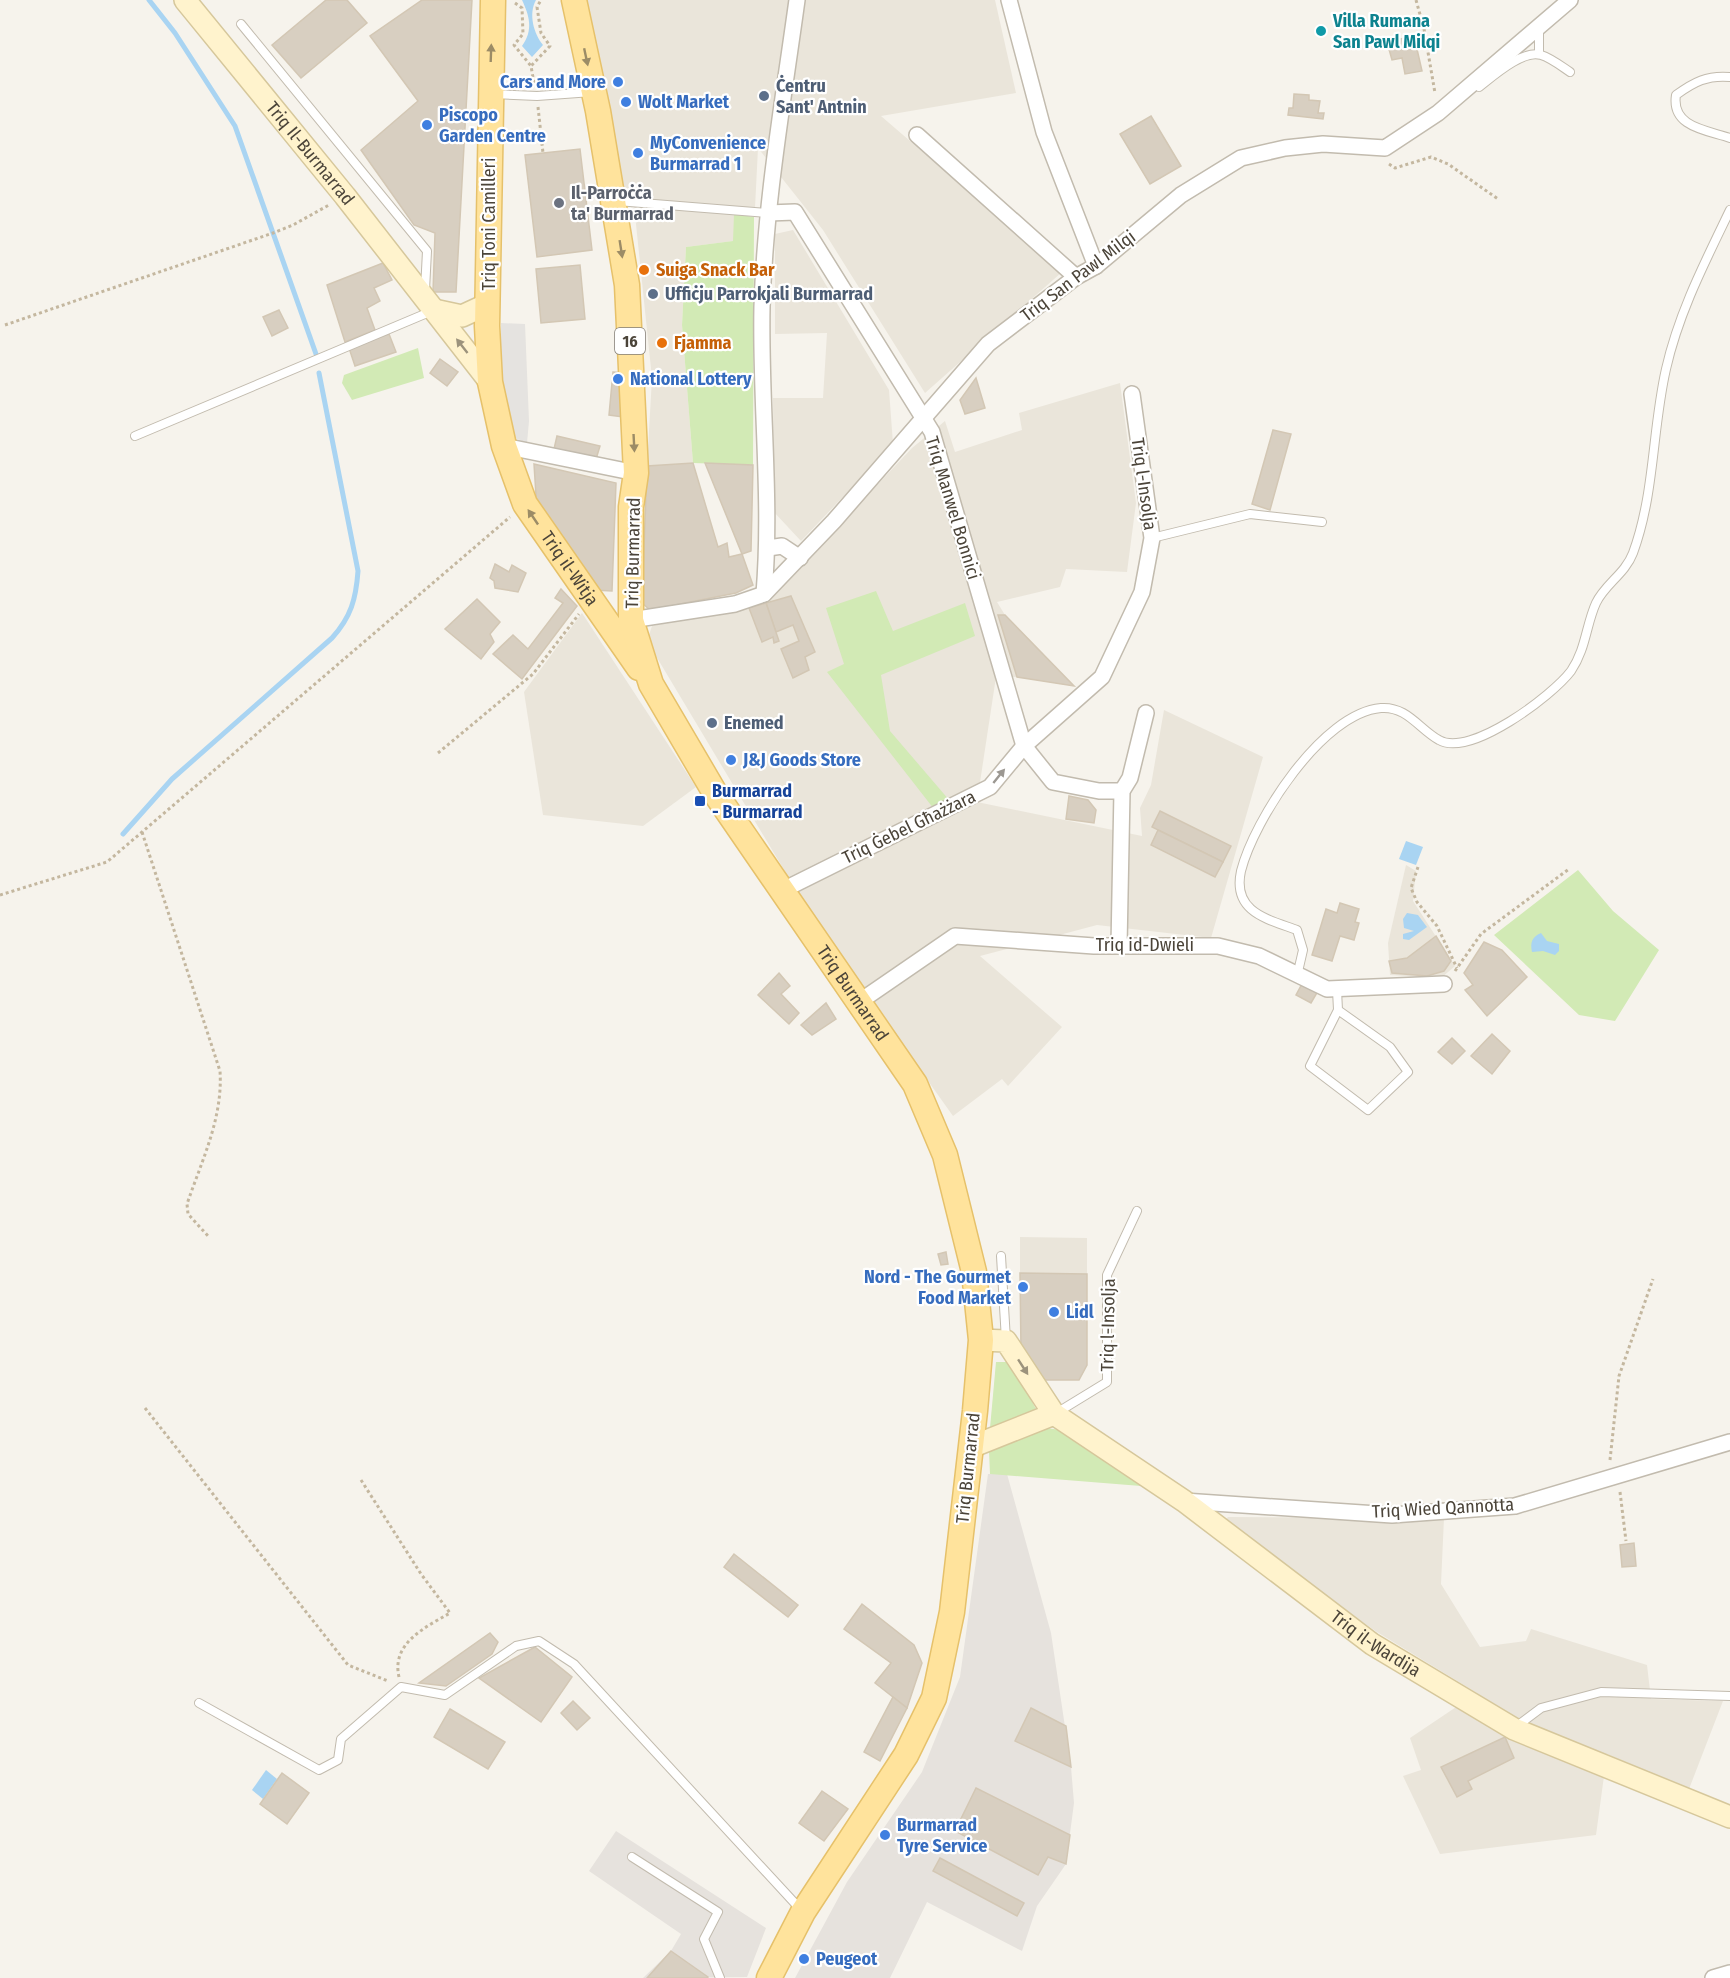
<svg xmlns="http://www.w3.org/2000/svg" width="1730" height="1978" font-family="'Fira Sans Condensed',sans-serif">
<rect width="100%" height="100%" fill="#f6f3ec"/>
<!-- residential -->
<g fill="#eae5da">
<polygon points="580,0 995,0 1016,93 881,116 1062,272 925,393 823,230 758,148 755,208 625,198"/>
<polygon points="634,205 734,210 734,241 686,247 682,325 693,463 647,466 652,378"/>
<polygon points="793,230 889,390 893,444 801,541 774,512 773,398 823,398 827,333 775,334 775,234"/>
<polygon points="1120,383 1136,503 1127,572 1066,569 1060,587 997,602 1005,615 1074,686 1017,677 996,677 977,802 1142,836 1140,808 1151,785 1164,710 1263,757 1211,938 1097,925 980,956 1062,1027 1008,1086 1002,1079 953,1116 817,925 647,641 652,626 766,603 912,448 945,421 955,452 1022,430 1019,413"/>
<polygon points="582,613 696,787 643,826 543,815 524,692"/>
<polygon points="1406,865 1416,871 1413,901 1455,966 1441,978 1390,975 1388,943"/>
<polygon points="1020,1237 1087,1238 1087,1274 1020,1273"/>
<polygon points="1228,1517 1444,1518 1441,1584 1480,1647 1526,1641 1531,1629 1647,1665 1651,1699 1723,1701 1689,1789 1607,1754 1596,1835 1440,1854 1403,1776 1421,1770 1410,1738 1477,1693 1377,1632 1221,1524"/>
</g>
<!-- industrial -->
<g fill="#e6e2dd">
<polygon points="988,1474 1007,1474 1051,1633 1071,1767 1074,1803 1066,1864 1037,1906 1022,1951 927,1902 890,1978 795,1978 847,1882 922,1772 960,1677"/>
<polygon points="616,1831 766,1928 747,1977 643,1978 671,1951 681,1934 589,1871"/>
</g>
<!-- green -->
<g fill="#d2eab5">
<polygon points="734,214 754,217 753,465 693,463 682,325 686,247 733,241"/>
<polygon points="418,348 424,378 352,400 342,383 344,375"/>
<polygon points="876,591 893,631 965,603 975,636 881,675 890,731 950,801 934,809 827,672 844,664 826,608"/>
<polygon points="1578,870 1613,911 1659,950 1615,1021 1579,1015 1494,935"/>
<polygon points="996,1362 1011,1362 1038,1413 990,1428"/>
<path d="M1043,1428c37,0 71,35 100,55l-2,3 -151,-12 -1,-23z"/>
</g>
<!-- parking -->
<polygon fill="#e5e3e0" points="501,323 525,324 529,421 527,443 508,435 500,392"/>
<!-- water -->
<g fill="#a9d4f2">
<path d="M522,0h14c-8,14 -2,34 7,45l-11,12 -10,-11c12,-16 7,-31 0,-46z"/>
<polygon points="1406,841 1423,847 1416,865 1399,859"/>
<polygon points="1407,913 1418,915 1427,927 1409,940 1403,939 1403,934 1414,931 1404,928 1403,919"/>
<path d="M1541,933l6,8 12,3v7l-4,4 -12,-4 -11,1c-2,-10 0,-15 9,-19z"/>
<polygon points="266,1770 277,1779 263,1799 252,1790"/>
</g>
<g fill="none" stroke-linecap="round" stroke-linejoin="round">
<!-- stream -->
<g stroke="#a9d4f2" stroke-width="5">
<polyline points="149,0 175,33 235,126 316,354"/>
<path d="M123,834l49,-55 160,-141c19,-21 24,-39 26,-67l-39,-198"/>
</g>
</g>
<!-- building -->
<g fill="#d8cfc1" stroke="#d3c7b4" stroke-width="1.5">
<polygon points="326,0 347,0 367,23 301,78 272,45"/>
<polygon points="422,0 472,0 456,292 433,292 435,233 414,225 361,150 418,101 370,36"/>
<polygon points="1414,36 1422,71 1405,74 1402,58 1392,60 1387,42"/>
<polygon points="1294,94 1309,95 1309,100 1320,101 1318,113 1324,113 1323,119 1288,115 1289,108 1293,108"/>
<polygon points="1151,116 1181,166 1150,184 1120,134"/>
<polygon points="580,149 592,250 537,257 525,155"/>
<polygon points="383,263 392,280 374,288 380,301 367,308 375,330 345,342 327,285"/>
<polygon points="580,265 585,319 541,323 536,269"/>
<polygon points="279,310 288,328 272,336 263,317"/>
<polygon points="389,334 396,352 355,366 349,348"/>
<polygon points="440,359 458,372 447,386 430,373"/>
<polygon points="613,372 625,373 623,417 609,415"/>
<polygon points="976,378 985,408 965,414 960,400"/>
<polygon points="1273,430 1291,434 1270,510 1252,504"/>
<polygon points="557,436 600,446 596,459 554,449"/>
<polygon points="693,463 718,547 727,543 729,557 742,554 753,585 736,593 650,610 642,603 647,466"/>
<polygon points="705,463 753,465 751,551 742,554"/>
<polygon points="534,464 616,483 612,591 593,590 537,511"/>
<polygon points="495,564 509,572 512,565 526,573 518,592 495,588 494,581 490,578"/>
<polygon points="561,589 577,606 522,679 493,654 513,635 528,649 563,603 555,598"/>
<polygon points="791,596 815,652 805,657 809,670 793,678 781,649 799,641 793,625 776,632 766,603"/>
<polygon points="477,599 500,622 490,634 494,642 481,659 445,629"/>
<polygon points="766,603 779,641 774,643 773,637 762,642 749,608"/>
<polygon points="998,615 1005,615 1074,686 1017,677"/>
<polygon points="1069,796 1088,800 1096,810 1094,823 1066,819"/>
<polygon points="1160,811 1231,846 1223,862 1152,827"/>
<polygon points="1158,830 1223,862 1215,877 1151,845"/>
<polygon points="1340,903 1359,909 1355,922 1359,923 1354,940 1340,936 1332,961 1312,955 1326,909 1337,913"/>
<polygon points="1436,936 1451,961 1444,971 1427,976 1392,973 1389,961 1407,958"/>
<polygon points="1484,942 1502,950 1527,977 1487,1016 1465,990 1473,985 1464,973"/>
<polygon points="779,973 790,986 781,994 799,1013 789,1024 758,995"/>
<polygon points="1303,982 1318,991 1311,1003 1296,995"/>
<polygon points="826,1003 836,1019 812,1035 801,1025"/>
<polygon points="1492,1034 1510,1051 1492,1074 1471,1056"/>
<polygon points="1452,1038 1465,1051 1452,1064 1438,1052"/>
<polygon points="946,1252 948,1264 941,1265 938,1254"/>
<polygon points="1020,1273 1087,1274 1087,1365 1079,1380 1040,1380 1021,1350"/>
<polygon points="1634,1543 1636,1566 1622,1567 1620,1545"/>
<polygon points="734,1554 798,1605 788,1617 724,1567"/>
<polygon points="862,1604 914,1645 922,1663 907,1708 875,1683 891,1663 844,1629"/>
<polygon points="490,1633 498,1642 492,1654 446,1686 419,1683"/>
<polygon points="535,1647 572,1677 541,1722 479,1678"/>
<polygon points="893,1697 907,1708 880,1761 864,1752"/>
<polygon points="573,1701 590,1718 577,1730 561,1713"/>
<polygon points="1031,1708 1066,1726 1071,1767 1015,1741"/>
<polygon points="450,1709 505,1742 488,1769 434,1737"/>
<polygon points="1505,1737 1514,1758 1468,1781 1472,1789 1457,1797 1441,1767"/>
<polygon points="282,1773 309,1793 287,1824 260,1804"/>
<polygon points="976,1788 1070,1835 1066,1864 1048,1857 1038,1875 955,1831"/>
<polygon points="822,1791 848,1809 824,1841 799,1823"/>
<polygon points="940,1858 1024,1903 1017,1916 933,1871"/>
<polygon points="671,1951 708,1977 707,1978 647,1978"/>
</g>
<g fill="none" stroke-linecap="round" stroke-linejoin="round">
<!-- lane casing -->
<g stroke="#c2bbae" stroke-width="10">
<g id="lane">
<polyline points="241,24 427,251 425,290"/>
<polyline points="1539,28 1539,54"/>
<path d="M1730,77c-23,-2 -36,5 -54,18 -5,32 30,35 54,43"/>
<path d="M1479,87c13,-10 44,-38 62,-32 10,3 20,11 29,17"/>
<polyline points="493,94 537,96 592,92"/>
<polyline points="617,201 768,213"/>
<polyline points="135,436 432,311"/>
<polyline points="1152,538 1250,514 1322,522"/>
<path d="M1297,976l6,-26 -6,-20c-30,-11 -65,-18 -56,-59 13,-51 81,-158 140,-163 26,-2 38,21 58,32 31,18 113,-44 132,-69 15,-22 15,-46 25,-68 9,-19 29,-29 37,-50 22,-60 19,-123 33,-184 13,-57 39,-107 64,-159"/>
<polyline points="1337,990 1338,1010 1310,1066 1368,1110 1408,1072 1390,1047 1338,1010"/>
<polyline points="1001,1256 1006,1340"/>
<polyline points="1058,1412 1107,1382 1107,1275 1137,1211"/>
<polyline points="199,1703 319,1770 338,1760 341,1739 401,1687 445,1695 516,1646 539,1641 574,1664 802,1911"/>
<polyline points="1517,1726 1541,1708 1601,1692 1730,1696"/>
<polyline points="632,1857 718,1912 704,1939 720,1978"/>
</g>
</g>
<!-- street casing -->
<g stroke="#c2bbae" stroke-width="18">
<g id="street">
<polyline points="1009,0 1044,132 1096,266"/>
<polyline points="917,135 1076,277"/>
<polyline points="768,213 795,212 932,432 1024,746 1053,782 1099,791 1122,791"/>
<polyline points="504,446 636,473"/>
<polyline points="768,548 782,546 800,558"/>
<path d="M764,594c8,-96 -4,-191 -2,-287 3,-103 21,-205 35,-307"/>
<polyline points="631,620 735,604 764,594 834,521 988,344 1076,277 1096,266 1181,195 1241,158 1285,148 1323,144 1385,148 1438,113 1570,0"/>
<polyline points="781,891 990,787 1024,746 1102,677 1142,592 1152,538 1132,394"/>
<polyline points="1119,946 1122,791 1130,778 1146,713"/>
<polyline points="859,1002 955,936 1094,946 1218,946 1259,956 1327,989 1444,984"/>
<polyline points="1184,1501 1392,1515 1515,1506 1730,1442"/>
<polyline points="1713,1978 1730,1973"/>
</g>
</g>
<!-- secondary casing -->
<g stroke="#d6c79b" stroke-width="24">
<g id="secondary">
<path id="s1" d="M185,0l160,196 145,186"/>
<polyline points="434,310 462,316 488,304"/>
<path id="s2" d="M981,1340l25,1 48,73 130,87 188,143 142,85 216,88"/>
<polyline points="971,1447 1054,1414"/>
</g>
</g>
<!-- primary casing -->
<g stroke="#e6c16a" stroke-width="27">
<g id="primary">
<path id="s3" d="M493,0l-6,326 3,56 14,64 21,58 114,164"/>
<path id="s4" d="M574,0l24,111 29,174 9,188 -5,34v113l20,64 64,109 200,291 30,71 29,117 7,68 -6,71 -23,201 -18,86 -28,57 -103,157 -34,66"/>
</g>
</g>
<!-- path -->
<g stroke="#c4b79f" stroke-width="3" stroke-dasharray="3 3" stroke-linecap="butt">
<polyline points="1416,0 1424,29 1435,93"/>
<polyline points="515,3 522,8 523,34 514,45 531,66"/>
<polyline points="534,83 531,66 550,46 541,33 537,7 541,0"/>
<polyline points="538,107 543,153"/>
<polyline points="1389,164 1395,168 1431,157 1448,164 1498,199"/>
<polyline points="5,325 273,233 293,225 329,205"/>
<polyline points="438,753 533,674 579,614"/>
<path d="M142,832l78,239c3,47 -18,89 -33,133l1,10 20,22"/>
<polyline points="1418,867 1411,888 1417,902 1437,926 1457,968"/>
<polyline points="0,895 107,862 510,517"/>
<polyline points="1455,971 1481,934 1569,869"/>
<polyline points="145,1408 348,1665 388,1681"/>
<polyline points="1610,1460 1619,1376 1653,1279"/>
<path d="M361,1480l60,94 29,39c-24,14 -59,30 -51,64"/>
<polyline points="1620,1492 1626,1541"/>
</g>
<!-- lane -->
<use href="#lane" stroke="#fff" stroke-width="8"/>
<!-- street -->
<use href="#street" stroke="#fff" stroke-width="15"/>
<!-- secondary -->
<use href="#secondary" stroke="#fff3cd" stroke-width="21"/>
<!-- primary -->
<use href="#primary" stroke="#ffe39c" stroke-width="24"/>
</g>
<!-- one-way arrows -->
<defs><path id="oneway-solid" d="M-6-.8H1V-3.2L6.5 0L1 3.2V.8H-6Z" transform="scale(1.5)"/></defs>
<g fill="#9c8c66">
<use href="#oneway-solid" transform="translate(491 53) rotate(-88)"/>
<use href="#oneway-solid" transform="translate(586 57) rotate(78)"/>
<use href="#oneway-solid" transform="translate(621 249) rotate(81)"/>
<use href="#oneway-solid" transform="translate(634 443) rotate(87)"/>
<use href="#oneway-solid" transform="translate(533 517) rotate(-124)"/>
</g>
<g fill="#9c937c">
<use href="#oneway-solid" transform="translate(462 346) rotate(-128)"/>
<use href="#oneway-solid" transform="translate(1023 1367) rotate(57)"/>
</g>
<use fill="#9c9892" href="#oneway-solid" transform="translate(999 776) rotate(-51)"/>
<!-- markers -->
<circle fill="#0f9aa8" stroke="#fff" stroke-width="2" cx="1321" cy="31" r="6"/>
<g fill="#3f7fe0" stroke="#fff" stroke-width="2">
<circle cx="618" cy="82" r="6"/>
<circle cx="626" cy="102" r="6"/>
<circle cx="427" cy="125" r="6"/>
<circle cx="638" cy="153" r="6"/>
<circle cx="618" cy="379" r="6"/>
<circle cx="731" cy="760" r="6"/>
<circle cx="1023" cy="1287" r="6"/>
<circle cx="1054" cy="1312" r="6"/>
<circle cx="885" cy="1835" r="6"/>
<circle cx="804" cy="1959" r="6"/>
</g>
<g fill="#5c6f8a" stroke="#fff" stroke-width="2">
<circle cx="764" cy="96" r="6"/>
<circle cx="653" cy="294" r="6"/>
<circle cx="712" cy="723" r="6"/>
</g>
<circle fill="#6b7280" stroke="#fff" stroke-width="2" cx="559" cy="203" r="6"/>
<g fill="#e8710a" stroke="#fff" stroke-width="2">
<circle cx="644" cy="270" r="6"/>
<circle cx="662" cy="343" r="6"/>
</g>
<rect fill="#1a4fb4" stroke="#fff" stroke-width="2" x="694" y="795" width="12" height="12" rx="3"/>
<g text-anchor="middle" stroke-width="4.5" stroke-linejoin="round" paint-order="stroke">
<!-- shield labels -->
<rect fill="#fff" stroke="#817c74" stroke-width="1.5" x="615" y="328" width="30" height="26" rx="4.5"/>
<g font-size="16" font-weight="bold" fill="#4b4439">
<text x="630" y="347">16</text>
</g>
<!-- culture labels -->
<g font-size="18" font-weight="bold" fill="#0d838f" stroke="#fff" text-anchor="start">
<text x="1333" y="27">Villa Rumana<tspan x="1333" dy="21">San Pawl Milqi</tspan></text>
</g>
<!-- shop labels -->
<g font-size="18" font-weight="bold" fill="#366cbe" stroke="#fff" text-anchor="start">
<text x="606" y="88" text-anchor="end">Cars and More</text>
<text x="638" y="108">Wolt Market</text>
<text x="439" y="121">Piscopo<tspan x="439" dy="21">Garden Centre</tspan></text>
<text x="650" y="149">MyConvenience<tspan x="650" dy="21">Burmarrad 1</tspan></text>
<text x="630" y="385">National Lottery</text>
<text x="743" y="766">J&amp;J Goods Store</text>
<text x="1011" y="1283" text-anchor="end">Nord - The Gourmet<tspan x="1011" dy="21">Food Market</tspan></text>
<text x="1066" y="1318">Lidl</text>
<text x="897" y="1831">Burmarrad<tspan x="897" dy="21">Tyre Service</tspan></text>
<text x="816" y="1965">Peugeot</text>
</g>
<!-- service labels -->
<g font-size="18" font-weight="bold" fill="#4e5e75" stroke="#fff" text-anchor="start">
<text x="776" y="92">Ċentru<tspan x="776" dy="21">Sant' Antnin</tspan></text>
<text x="665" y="300">Uffiċju Parrokjali Burmarrad</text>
<text x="724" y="729">Enemed</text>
</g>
<!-- street labels -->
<g font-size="18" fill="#4b4439" stroke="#fff">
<text dy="6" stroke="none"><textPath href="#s1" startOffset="198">Triq Il-Burmarrad</textPath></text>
<text transform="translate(489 224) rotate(-90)" y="6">Triq Toni Camilleri</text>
<text transform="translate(1078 276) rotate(-37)" y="6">Triq San Pawl Milqi</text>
<text transform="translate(1144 484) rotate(82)" y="6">Triq l-Insolja</text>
<text transform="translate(953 508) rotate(73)" y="6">Triq Manwel Bonnici</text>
<text transform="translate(633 553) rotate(-89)" y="6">Triq Burmarrad</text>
<text dy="6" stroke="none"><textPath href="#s3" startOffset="588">Triq il-Witja</textPath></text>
<text transform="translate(909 827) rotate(-26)" y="6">Triq Ġebel Għażżara</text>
<text x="1145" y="951">Triq id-Dwieli</text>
<text dy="6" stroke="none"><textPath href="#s4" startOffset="1062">Triq Burmarrad</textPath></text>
<text transform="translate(1108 1325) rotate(-89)" y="6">Triq l-Insolja</text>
<text transform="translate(968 1468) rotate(-84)" y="6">Triq Burmarrad</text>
<text transform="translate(1443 1508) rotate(-3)" y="6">Triq Wied Qannotta</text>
<text dy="6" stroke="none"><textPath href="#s2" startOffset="508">Triq il-Wardija</textPath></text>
</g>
<!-- worship labels -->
<g font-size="18" font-weight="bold" fill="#5b616d" stroke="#fff" text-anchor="start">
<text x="571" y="199">Il-Parroċċa<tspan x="571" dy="21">ta' Burmarrad</tspan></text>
</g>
<!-- food labels -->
<g font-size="18" font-weight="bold" fill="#c56008" stroke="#fff" text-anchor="start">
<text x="656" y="276">Suiga Snack Bar</text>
<text x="674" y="349">Fjamma</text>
</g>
<!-- transit labels -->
<g font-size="18" font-weight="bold" fill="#164399" stroke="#fff" text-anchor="start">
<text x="712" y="797">Burmarrad<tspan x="712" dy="21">- Burmarrad</tspan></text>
</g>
</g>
</svg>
